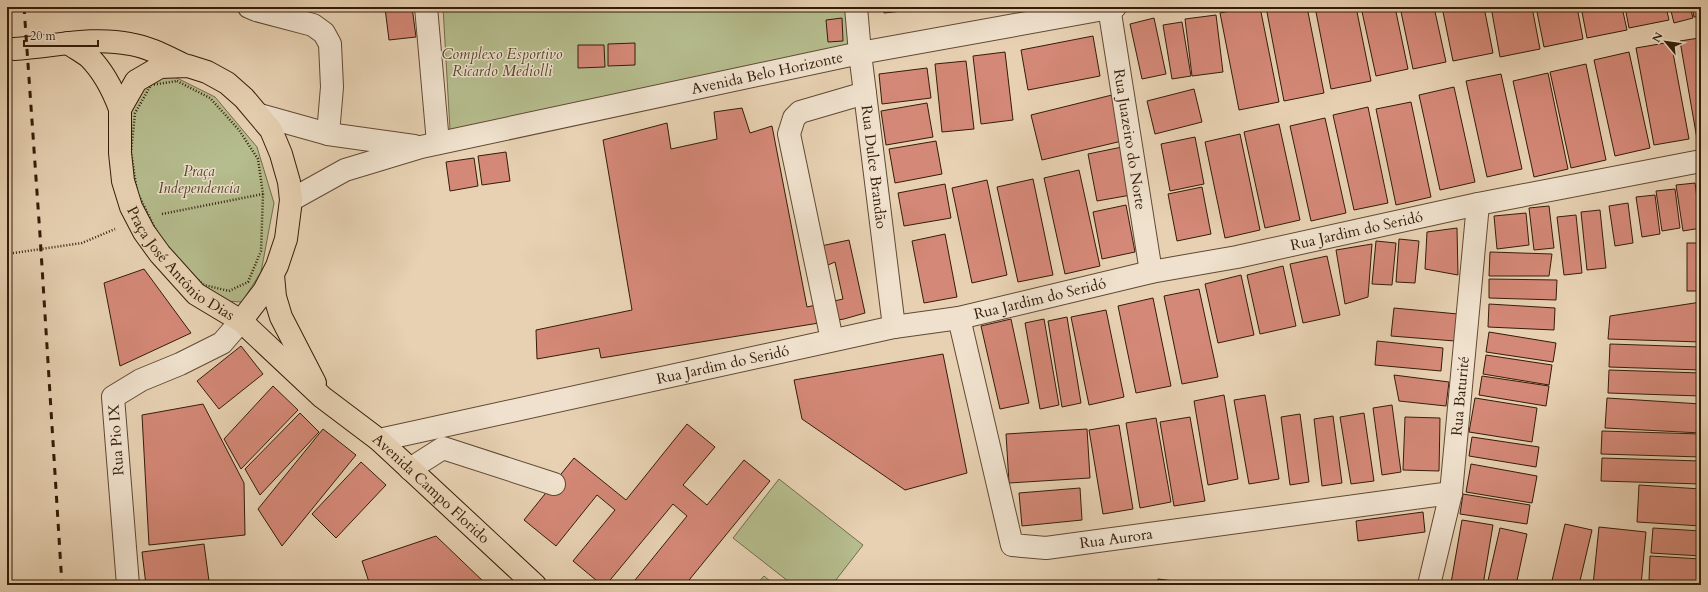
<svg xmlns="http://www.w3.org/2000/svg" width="1708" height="592" font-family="Cardo,serif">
<rect width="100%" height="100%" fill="#e7d1b2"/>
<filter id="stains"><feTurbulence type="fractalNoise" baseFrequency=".005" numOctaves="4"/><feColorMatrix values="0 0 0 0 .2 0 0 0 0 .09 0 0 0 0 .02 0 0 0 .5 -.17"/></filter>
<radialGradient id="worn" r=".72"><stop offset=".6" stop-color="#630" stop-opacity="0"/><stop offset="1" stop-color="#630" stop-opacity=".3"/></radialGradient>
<!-- green -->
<g fill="#b5bc8d" stroke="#746c4b">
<polygon points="443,7 847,7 850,51 450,130"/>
<polygon points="175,77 215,97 257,147 274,203 261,272 242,302 225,301 212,296 152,237 130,179 129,115 150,78"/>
<polygon points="779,479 863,545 832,585 793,585 733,538"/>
<polygon points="764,576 775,585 756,585"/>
</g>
<!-- building -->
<g fill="#d48877" stroke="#341c09">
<polygon points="395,7 412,7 416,37 389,40 385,8"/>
<polygon points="883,7 911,7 911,10 884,13"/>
<polygon points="919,7 936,7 920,11"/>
<polygon points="990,7 1005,7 991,11"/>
<polygon points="1248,7 1260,7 1279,102 1239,110 1220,13"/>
<polygon points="1266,7 1307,7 1324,93 1284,101"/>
<polygon points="1315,7 1356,7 1371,81 1331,89"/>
<polygon points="1361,7 1395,7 1408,69 1376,76"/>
<polygon points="1400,7 1434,7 1446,62 1413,69"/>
<polygon points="1442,7 1484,7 1493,53 1453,61"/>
<polygon points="1491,7 1532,7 1540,49 1500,57"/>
<polygon points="1536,7 1577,7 1583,39 1544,47"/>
<polygon points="1581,7 1622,7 1627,30 1587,38"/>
<polygon points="1625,7 1666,7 1669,20 1629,28"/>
<polygon points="1670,7 1690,7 1693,18 1674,23"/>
<polygon points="1692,7 1701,7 1701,16 1694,17"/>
<polygon points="1216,15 1223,72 1192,76 1185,19"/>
<polygon points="842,18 843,41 828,42 826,20"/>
<polygon points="1154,18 1166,74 1142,79 1130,24"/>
<polygon points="1182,22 1191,76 1172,79 1163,25"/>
<polygon points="1093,36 1100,76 1028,90 1021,50"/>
<polygon points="1699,38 1701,50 1701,139 1697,139 1680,41"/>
<polygon points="1671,42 1689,139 1654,145 1636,48"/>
<polygon points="635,43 635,65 608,66 608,44"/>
<polygon points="578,45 604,45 605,67 578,68"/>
<polygon points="1005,52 1013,120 981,124 973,56"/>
<polygon points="1629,52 1650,148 1615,156 1594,60"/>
<polygon points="966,61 974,129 942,132 935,64"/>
<polygon points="1586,64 1606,160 1571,168 1550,72"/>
<polygon points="927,68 931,98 882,104 879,74"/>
<polygon points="1548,73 1568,169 1534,177 1513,81"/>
<polygon points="1501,74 1522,169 1487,177 1466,81"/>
<polygon points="1454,87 1475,182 1440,190 1419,95"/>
<polygon points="1194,89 1202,122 1155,134 1147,101"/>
<polygon points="1112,95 1122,141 1042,160 1031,115"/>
<polygon points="1411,102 1431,197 1396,205 1376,109"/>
<polygon points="927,103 933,137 886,145 881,111"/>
<polygon points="1368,107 1388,203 1354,210 1333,115"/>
<polygon points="742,108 750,133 772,126 807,307 843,299 835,262 828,265 821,246 849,240 865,313 844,319 601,358 599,348 537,359 536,330 632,310 603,140 667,123 671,149 717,139 714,112"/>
<polygon points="1325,118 1346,213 1311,221 1290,126"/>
<polygon points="1279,124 1300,220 1265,228 1244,132"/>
<polygon points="1240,134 1260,230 1225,238 1205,142"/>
<polygon points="1195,137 1204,184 1170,191 1161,144"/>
<polygon points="936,141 942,174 895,183 889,149"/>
<polygon points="1122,147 1131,195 1097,201 1088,154"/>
<polygon points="506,152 510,181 482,185 478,156"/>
<polygon points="474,158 478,186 450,191 446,162"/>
<polygon points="1079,170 1100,266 1065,274 1044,178"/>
<polygon points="1033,179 1053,275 1018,282 997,187"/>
<polygon points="987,180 1007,275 972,283 952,188"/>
<polygon points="1695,183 1701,228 1683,231 1676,185"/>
<polygon points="945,184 951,218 904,226 898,193"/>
<polygon points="1202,187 1211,234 1177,241 1168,194"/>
<polygon points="1675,189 1680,228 1662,231 1656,191"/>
<polygon points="1655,195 1660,234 1642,237 1636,197"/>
<polygon points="1628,203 1633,243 1615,246 1609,206"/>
<polygon points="1126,205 1135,252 1102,259 1093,212"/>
<polygon points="1549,206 1554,248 1534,250 1529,208"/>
<polygon points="1600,210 1606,268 1587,270 1581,212"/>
<polygon points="1526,213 1529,245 1497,249 1494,216"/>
<polygon points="1576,215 1582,273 1564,275 1557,217"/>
<polygon points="1457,228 1458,275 1425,269 1427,232"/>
<polygon points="945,234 957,297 924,303 912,241"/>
<polygon points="1399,239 1419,241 1415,283 1396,282"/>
<polygon points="1376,241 1396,243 1392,285 1372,284"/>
<rect x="1687" y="243" width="14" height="48"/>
<polygon points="1372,244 1368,297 1345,304 1336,250"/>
<polygon points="1490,252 1552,254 1549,276 1489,276"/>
<polygon points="1327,256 1340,315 1303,323 1290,264"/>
<polygon points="1283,266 1296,326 1260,334 1247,275"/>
<polygon points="144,269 191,333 120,366 104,283"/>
<polygon points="1241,275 1254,335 1218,343 1205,284"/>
<polygon points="1489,279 1557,280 1556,300 1489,298"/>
<polygon points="1199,289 1218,377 1182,384 1164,296"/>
<polygon points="1153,298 1171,386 1136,393 1118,306"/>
<polygon points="1701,302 1701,342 1608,339 1610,316"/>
<polygon points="1489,304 1555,308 1554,330 1488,327"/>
<polygon points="1394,308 1458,314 1455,341 1391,336"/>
<polygon points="1106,310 1124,397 1089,405 1071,317"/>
<polygon points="1067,317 1081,403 1062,407 1048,321"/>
<polygon points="1011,319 1029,403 1000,409 981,326"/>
<polygon points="1044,319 1059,405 1040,409 1025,323"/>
<polygon points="1489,332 1556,343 1553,362 1486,352"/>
<polygon points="1377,341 1443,348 1441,371 1375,365"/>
<polygon points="1610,344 1701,347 1701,370 1609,367"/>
<polygon points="241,346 263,374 219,409 197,381"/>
<polygon points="943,354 967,473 905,490 802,419 794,380"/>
<polygon points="1486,355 1552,365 1549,385 1483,374"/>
<polygon points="1609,370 1701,373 1701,396 1608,393"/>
<polygon points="1394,375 1449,382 1446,406 1399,401"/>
<polygon points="1482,376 1549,386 1546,406 1479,395"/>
<polygon points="273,386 298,410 241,469 224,439"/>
<polygon points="1224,395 1238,479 1208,485 1194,401"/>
<polygon points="1265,395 1279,479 1249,484 1234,400"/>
<polygon points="1475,398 1537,408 1532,442 1469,432"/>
<polygon points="1607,398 1701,404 1701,433 1605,428"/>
<polygon points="203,404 244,483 245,535 149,545 142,415"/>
<polygon points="1392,405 1401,472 1382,475 1373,408"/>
<polygon points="300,413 319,432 260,495 245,469"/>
<polygon points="1364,413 1374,481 1351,484 1340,417"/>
<polygon points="1300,414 1309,482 1290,485 1281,417"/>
<polygon points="1333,416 1342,483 1322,486 1314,419"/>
<polygon points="1190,417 1205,501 1174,506 1160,422"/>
<polygon points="1405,417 1440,418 1439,471 1403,470"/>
<polygon points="1156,418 1171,502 1140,508 1126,423"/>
<polygon points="687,424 715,447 683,485 707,505 744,460 770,481 685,585 631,585 687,516 673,504 606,585 602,585 573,561 615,510 597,495 556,546 524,520 574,458 626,500"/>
<polygon points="1119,425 1133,509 1103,514 1089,430"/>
<polygon points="323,429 356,455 282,546 258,509"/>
<polygon points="1087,429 1090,478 1009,483 1006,434"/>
<polygon points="1602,431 1701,434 1701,457 1601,454"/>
<polygon points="1472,437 1539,447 1536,467 1469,456"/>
<polygon points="1602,458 1701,461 1701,484 1601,481"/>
<polygon points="361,462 386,485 336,538 312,514"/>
<polygon points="1471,464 1537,476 1532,503 1466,492"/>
<polygon points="1639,485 1701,489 1701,526 1637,522"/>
<polygon points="1080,488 1082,520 1022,526 1019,493"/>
<polygon points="1463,494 1530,505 1527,524 1460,514"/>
<polygon points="1423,512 1425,532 1358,541 1356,521"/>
<polygon points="1462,520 1493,525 1483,585 1451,583"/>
<polygon points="1565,524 1592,530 1579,585 1551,585"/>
<polygon points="1599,527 1646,532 1641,585 1593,585"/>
<polygon points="1500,528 1527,534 1516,585 1487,585"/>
<polygon points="1653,528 1701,531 1701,556 1651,553"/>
<polygon points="436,536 487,585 370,585 362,561"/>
<polygon points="204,544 209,581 174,585 146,585 142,552"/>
<polygon points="1650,556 1701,559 1701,584 1649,580"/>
<polygon points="1158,579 1206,585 1157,585"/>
</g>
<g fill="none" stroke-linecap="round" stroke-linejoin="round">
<!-- minor casing -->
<g stroke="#614933" stroke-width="24">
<g id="minor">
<polyline points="249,7 256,10 313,25 324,33 330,44 332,87 328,134"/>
<polyline points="426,7 438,143"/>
<path id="s1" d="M856,7l4,46 34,274"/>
<path id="s2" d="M1109,7l42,265"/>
<polyline points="260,115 328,134 414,146"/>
<path id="s3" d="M291,200l54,-30 76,-23 439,-94 255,-46"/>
<path id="s4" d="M959,318l53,227 34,3 405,-55"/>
<polyline points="832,340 789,134 794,118 800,112 865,93"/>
<path id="s5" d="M379,440l515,-113 65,-9 192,-46 86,-15 241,-53 223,-43"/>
<polyline points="410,469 443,448 554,484"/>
<polyline points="128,585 113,397 141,380 180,364 222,343 241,321"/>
<path id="s6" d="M1429,585l22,-92 27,-289"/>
</g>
</g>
<!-- major casing -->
<g stroke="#341c09" stroke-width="24">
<g id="major">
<path d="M68,43c7,5 15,9 21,14 15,15 24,33 31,52"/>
<path d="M14,49c39,-2 77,-13 116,-5 19,3 37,13 54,21"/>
<polyline points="273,275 275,297 281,317 315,383"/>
<path id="s7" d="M241,321l23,-30 13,-25 9,-27 5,-39 -2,-18 -8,-28 -10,-24 -27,-32 -17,-15 -20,-11 -19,-6 -28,1 -24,14 -16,28v44l3,28 8,26 13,25 16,22 36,40 45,27 81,76 57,43 156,145"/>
</g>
</g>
<!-- path -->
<g stroke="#341c09" stroke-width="2.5" stroke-dasharray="1 2" stroke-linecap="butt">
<polygon points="177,81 210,98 239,130 258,159 263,194 261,251 248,282 229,291 204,285 179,265 158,234 137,192 131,152 135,113 151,85"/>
<polyline points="162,214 263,194"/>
<polyline points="7,254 82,243 115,229"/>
</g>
<!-- minor -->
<use href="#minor" stroke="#efe1cd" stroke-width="22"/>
<!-- major -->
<use href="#major" stroke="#e7d1b2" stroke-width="22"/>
<!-- rail -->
<polyline stroke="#341c09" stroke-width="3" stroke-dasharray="7 7" stroke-linecap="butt" points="24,7 40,235 62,585"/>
</g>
<g text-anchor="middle" stroke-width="3" stroke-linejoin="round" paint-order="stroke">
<!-- park labels -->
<g font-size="15" font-style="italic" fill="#54442a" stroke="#efe1cd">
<text x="502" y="59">Complexo Esportivo<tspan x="502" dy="17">Ricardo Mediolli</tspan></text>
<text x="199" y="176">Praça<tspan x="199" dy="17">Independencia</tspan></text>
</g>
<!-- street labels -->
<g font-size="15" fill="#341c09" stroke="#efe1cd">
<text dy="5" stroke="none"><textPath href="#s3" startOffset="495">Avenida Belo Horizonte</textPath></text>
<text dy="5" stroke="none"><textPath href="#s2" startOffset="134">Rua Juazeiro do Norte</textPath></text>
<text dy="5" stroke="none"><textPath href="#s1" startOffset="161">Rua Dulce Brandão</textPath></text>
<text dy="5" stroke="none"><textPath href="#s5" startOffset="1000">Rua Jardim do Seridó</textPath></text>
<text dy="5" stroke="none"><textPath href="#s7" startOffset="578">Praça José Antônio Dias</textPath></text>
<text dy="5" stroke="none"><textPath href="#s5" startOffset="676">Rua Jardim do Seridó</textPath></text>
<text dy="5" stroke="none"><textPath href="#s5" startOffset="352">Rua Jardim do Seridó</textPath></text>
<text dy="5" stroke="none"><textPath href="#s6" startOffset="192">Rua Baturité</textPath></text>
<text transform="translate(116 440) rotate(-94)" y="5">Rua Pio IX</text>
<text dy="5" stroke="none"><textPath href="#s7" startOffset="917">Avenida Campo Florido</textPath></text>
<text dy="5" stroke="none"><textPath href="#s4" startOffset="338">Rua Aurora</textPath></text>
</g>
</g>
<!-- margin -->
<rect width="1708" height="592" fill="none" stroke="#e7d1b2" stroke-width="24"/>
<rect x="8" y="8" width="1692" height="576" fill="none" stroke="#341c09" stroke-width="2"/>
<rect x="12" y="12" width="1684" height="568" fill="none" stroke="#341c09"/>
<!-- north arrow -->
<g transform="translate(1666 42) rotate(299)" stroke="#efe1cd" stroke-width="3" paint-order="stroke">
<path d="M0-3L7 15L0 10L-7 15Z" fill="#341c09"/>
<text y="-6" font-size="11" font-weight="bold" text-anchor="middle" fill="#341c09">N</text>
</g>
<!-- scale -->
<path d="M24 40v6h74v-6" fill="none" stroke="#341c09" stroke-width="2"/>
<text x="30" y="40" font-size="12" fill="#341c09" stroke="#efe1cd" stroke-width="3" paint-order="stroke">20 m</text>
<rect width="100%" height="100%" filter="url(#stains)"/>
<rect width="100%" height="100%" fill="url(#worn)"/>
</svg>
